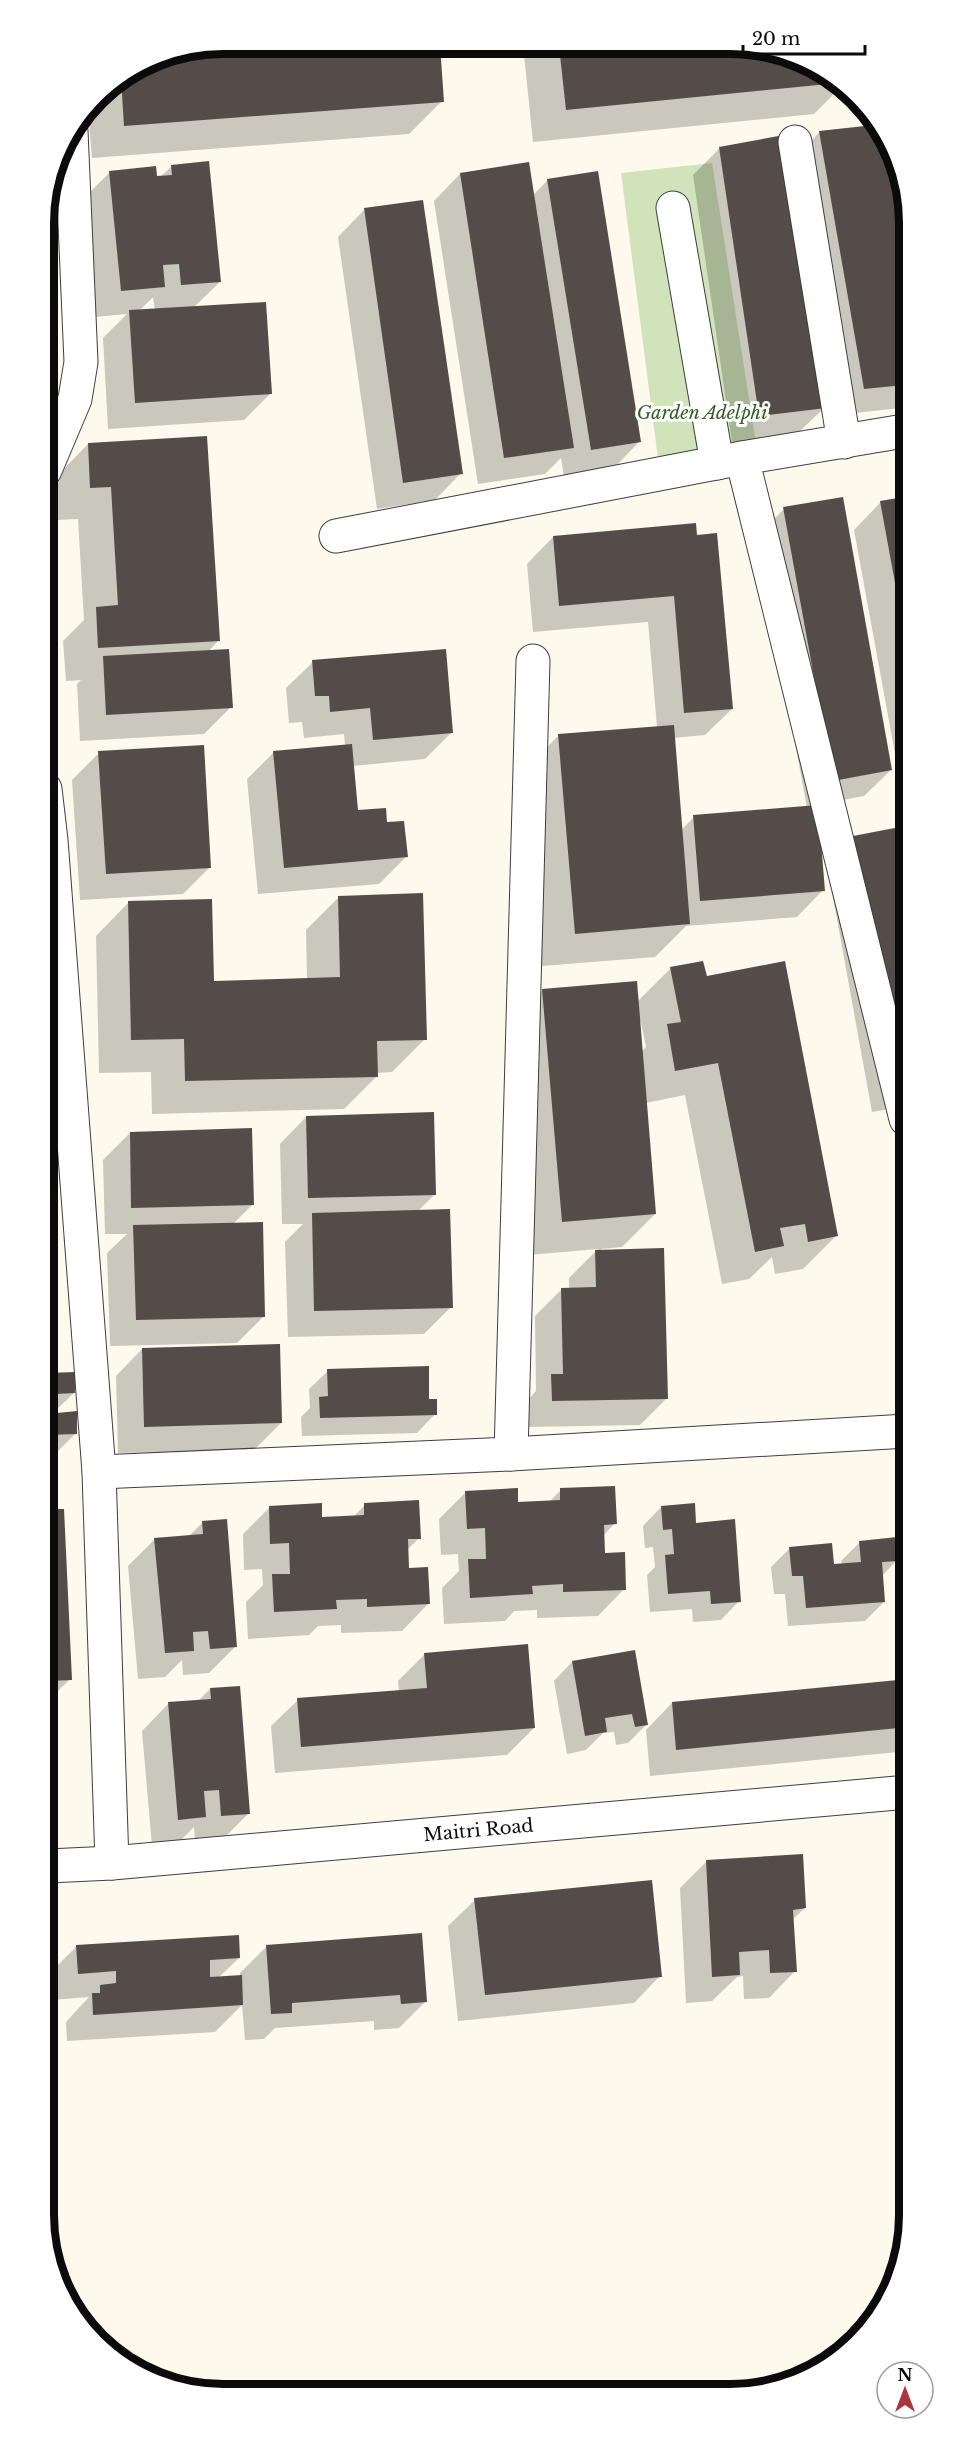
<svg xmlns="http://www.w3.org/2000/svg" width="953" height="2438" font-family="'Libre Baskerville',serif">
<rect width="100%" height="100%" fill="#fdf9ec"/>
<!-- green -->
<polygon fill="#d0e3ba" points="712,163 758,456 660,474 621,173"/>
<!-- shadow -->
<g fill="#0003" fill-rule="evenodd">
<polygon points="223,43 438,45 442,101 409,134 92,158 88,110 104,88 155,57"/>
<polygon points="523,45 765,47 810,62 842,86 814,114 533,142"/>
<polygon points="874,126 904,227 904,404 900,408 837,415 793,159 819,133"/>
<polygon points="720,148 824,408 797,434 732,442 693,175"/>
<path d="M172,166l48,116 -27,26 78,85 -27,27 -136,9 -5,-91 24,-24 -32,3 -12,-118 27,-27 50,5zM153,297l2,13 -16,1z"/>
<polygon points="460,174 533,195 548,180 639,442 613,469 564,476 561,458 545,474 478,484 434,201"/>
<polygon points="364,210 461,473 435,500 377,509 338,237"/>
<polygon points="44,310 55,389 44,400"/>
<polygon points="88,444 218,641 208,652 231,707 204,734 80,741 77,684 81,680 66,681 63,641 84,620 78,519 57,520 55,478"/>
<polygon points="904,498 905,780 900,781 854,530 880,503"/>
<polygon points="784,509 891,770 864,796 816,805 823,890 797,917 686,926 655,957 542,966 526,769 559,735 657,727 648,622 533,632 527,564 553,537 696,537 732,709 705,735 673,738 681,830 694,817 807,808 757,536"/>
<polygon points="313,662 452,732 425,759 353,766 357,812 406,857 379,884 258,894 247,779 274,752 345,746 344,734 304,738 302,722 289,723 286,688"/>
<polygon points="99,753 209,868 183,894 80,900 72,780"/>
<polygon points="904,828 906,1106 872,1112 827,864 854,837"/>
<polygon points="339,897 425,1039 392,1072 377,1073 377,1076 344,1109 152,1114 151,1072 99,1073 96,936 129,902 213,982 307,980 306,930"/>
<path d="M670,969l35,9 131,258 -33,33 -28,5 -3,-17 -23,22 -27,5 -37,-189 -39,8 9,111 -33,33 -21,2v2l66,147 -27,27 -114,2 -1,-24 11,-12 -1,-75 27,-27h7v-11l29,-29 -69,6 -19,-231 33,-34 94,12zM639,1022h2l5,25 -5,5z"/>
<polygon points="306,1117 435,1194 417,1212 451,1307 424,1334 288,1337 285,1242 303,1224 282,1224 280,1144"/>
<polygon points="130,1133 253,1204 233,1224 264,1316 237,1343 110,1346 107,1253 127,1234 105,1234 103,1160"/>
<polygon points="142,1349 281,1423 254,1450 118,1453 116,1376"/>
<polygon points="328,1371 428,1400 435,1414 417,1433 302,1436 301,1417 310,1408 309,1389"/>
<polygon points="47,1374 74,1393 55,1411 56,1414 76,1433 57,1452 47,1453"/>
<polygon points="561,1490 615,1523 603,1536 604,1554 624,1589 598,1616 537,1618 537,1610 514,1611 505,1621 444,1624 442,1588 459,1571 458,1554 441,1555 439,1519 465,1493 517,1503 549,1502"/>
<polygon points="365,1505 419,1538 407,1550 408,1569 428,1604 402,1631 341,1633 341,1625 318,1626 309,1635 248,1639 246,1602 263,1585 262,1569 244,1570 243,1534 270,1507 321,1518 353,1517"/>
<polygon points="661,1507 694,1524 739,1601 721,1620 693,1622 692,1609 650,1612 647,1575 655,1567 653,1547 645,1548 643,1526"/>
<polygon points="47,1511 70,1679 48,1701"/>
<polygon points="203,1522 236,1646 209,1673 183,1675 182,1660 165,1677 138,1679 128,1566 155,1539 188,1537"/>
<polygon points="860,1542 897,1560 882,1576 884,1602 865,1621 788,1626 785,1594 774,1594 771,1567 790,1548 832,1566 842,1565 841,1561"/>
<polygon points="425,1654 534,1728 507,1755 275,1773 271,1726 298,1700 399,1691 398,1681"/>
<polygon points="572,1662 646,1725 628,1743 616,1745 614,1732 603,1733 586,1750 567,1754 554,1681"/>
<polygon points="908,1680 908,1751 650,1776 646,1730 672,1703"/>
<polygon points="210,1689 249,1813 222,1840 195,1842 194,1827 178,1843 152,1846 142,1731 168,1704 198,1701"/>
<polygon points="707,1861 805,1908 792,1920 795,1971 769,1998 744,1999 743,1976 737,1977 712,2001 686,2003 680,1888"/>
<polygon points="475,1900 660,1976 634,2003 458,2021 448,1926"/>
<polygon points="77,1946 239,1958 218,1978 240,1977 240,1973 266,1947 426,2001 399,2028 374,2030 374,2021 275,2028 264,2039 245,2040 242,2005 215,2032 67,2041 66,2022 89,1997 52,2000 50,1973"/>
</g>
<!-- building -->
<g fill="#534c49">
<polygon points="223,43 440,45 444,102 124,126 121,78 155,57"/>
<polygon points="559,46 765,47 810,62 838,83 566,110"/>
<polygon points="874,125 896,164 904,216 904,385 864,389 819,131"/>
<polygon points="784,135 826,408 759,416 719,147"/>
<polygon points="209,161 221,282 181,285 179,264 163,265 165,287 121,291 109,171 156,166 157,176 172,175 171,165"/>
<polygon points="529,162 574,448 504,458 460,173"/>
<polygon points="598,171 641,442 591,450 547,179"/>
<polygon points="423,200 463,474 403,483 364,208"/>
<polygon points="266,302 272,394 135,403 129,310"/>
<polygon points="53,308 57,389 44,390 44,309"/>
<polygon points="207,436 220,641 98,648 96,607 118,605 111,487 90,488 88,443"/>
<polygon points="843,497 892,770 833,781 783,507"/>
<polygon points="904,497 905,632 904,632 880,501"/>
<polygon points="696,523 697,535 717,533 733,709 684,713 674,596 559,606 553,536"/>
<polygon points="229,649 233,708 106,715 103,656"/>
<polygon points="446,649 453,733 373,740 370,708 330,712 329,696 315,696 312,660"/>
<polygon points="674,725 690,924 575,934 558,734"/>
<polygon points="352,744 358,810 386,808 387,822 404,821 408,857 284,868 273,751"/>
<polygon points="204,745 211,868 106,874 98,751"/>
<polygon points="818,805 825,891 700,901 693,815"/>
<polygon points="905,826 906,1085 898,1086 853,836"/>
<polygon points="423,893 427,1040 377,1041 378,1077 185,1081 184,1039 131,1040 128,901 212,899 214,981 340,977 338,896"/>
<polygon points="703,961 707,976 785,961 838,1236 808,1242 805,1224 780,1228 784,1246 755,1252 718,1063 675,1071 667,1024 681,1022 670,967"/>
<polygon points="637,981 656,1214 562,1222 542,989"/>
<polygon points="49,1075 53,1125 46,1125 46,1076"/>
<polygon points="434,1112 436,1195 308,1198 306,1116"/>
<polygon points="252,1128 254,1205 131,1208 130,1132"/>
<polygon points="450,1209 453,1308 314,1311 312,1213"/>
<polygon points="263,1222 265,1317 136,1320 133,1225"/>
<polygon points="664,1248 668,1399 552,1401 551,1374 563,1374 561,1288 596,1287 595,1250"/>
<polygon points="280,1344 282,1423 144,1427 142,1348"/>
<polygon points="429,1366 429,1399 437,1399 437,1415 320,1418 319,1397 328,1396 327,1369"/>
<polygon points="75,1372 75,1393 56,1394 57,1413 77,1411 77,1434 47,1435 47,1373"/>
<polygon points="615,1486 617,1524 604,1525 605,1553 625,1552 626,1590 563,1592 563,1584 532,1586 533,1594 470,1598 468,1559 486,1559 485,1528 467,1529 465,1491 518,1488 518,1502 560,1500 560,1488"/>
<polygon points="419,1500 421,1539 408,1539 409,1568 428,1567 430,1604 367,1607 367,1599 336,1600 337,1609 274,1612 272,1574 290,1574 289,1543 270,1544 269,1506 322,1503 322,1517 364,1515 364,1503"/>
<polygon points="695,1503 696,1523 735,1519 741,1602 711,1604 710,1591 668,1594 665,1555 674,1554 672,1529 663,1530 661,1506"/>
<polygon points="47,1509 64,1509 72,1680 48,1681"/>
<polygon points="227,1519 237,1647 210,1649 208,1631 193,1632 194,1651 165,1653 154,1538 203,1534 202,1521"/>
<polygon points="897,1537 899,1561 882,1562 885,1602 806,1608 803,1576 792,1576 789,1547 832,1543 834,1564 861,1562 859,1541"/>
<polygon points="528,1644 535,1728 301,1747 297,1698 427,1688 424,1653"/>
<polygon points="635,1650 648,1725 635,1727 632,1714 605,1718 607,1732 585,1736 572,1661"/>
<polygon points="908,1679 908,1727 676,1750 672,1702"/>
<polygon points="240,1686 250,1814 221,1816 219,1790 204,1791 206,1817 178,1820 168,1702 211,1699 210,1688"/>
<polygon points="803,1854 806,1908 793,1910 797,1972 770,1973 769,1950 739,1952 740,1975 712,1977 706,1860"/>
<polygon points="652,1880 662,1977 485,1995 474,1898"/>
<polygon points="422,1933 427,2002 401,2004 400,1995 292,2003 292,2013 271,2014 266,1945"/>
<polygon points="239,1935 240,1958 210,1960 210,1977 242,1975 243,2005 93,2015 92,1993 100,1993 100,1985 116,1983 116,1971 78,1974 76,1945"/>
</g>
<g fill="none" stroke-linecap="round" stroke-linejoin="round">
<!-- minor casing -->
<g stroke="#3e3e3e" stroke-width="35">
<g id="minor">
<polyline points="795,142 844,442"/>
<polyline points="673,208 717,463"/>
<polyline points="742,458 906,1119"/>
<polyline points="45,470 75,399 81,362 71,131"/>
<polyline points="336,536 742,458 904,431"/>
<polyline points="45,789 51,840 99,1472 112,1863"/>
<polyline points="511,1454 533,661"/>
<polyline points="99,1472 511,1454 907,1431"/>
<path id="s1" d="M48,1866l64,-3 796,-71"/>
</g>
</g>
<!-- minor -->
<use href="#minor" stroke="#fff" stroke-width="33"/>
</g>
<g text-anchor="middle" stroke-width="6" stroke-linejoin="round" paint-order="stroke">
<!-- park labels -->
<g font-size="18" font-style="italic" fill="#315b24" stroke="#fff">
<text x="702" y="419">Garden Adelphi</text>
</g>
<!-- street labels -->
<g font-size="18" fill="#0b0b0b" stroke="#fff">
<text dy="6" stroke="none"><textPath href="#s1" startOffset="432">Maitri Road</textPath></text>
</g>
</g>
<!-- crop -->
<path d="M0 0H953V2438H0ZM223 54H730A169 169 0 0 1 899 223V2215A169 169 0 0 1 730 2384H223A169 169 0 0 1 54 2215V223A169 169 0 0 1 223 54Z" fill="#fff" fill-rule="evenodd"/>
<path fill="none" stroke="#0b0b0b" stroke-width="8" d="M223 54H730A169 169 0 0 1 899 223V2215A169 169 0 0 1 730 2384H223A169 169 0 0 1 54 2215V223A169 169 0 0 1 223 54Z"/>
<!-- north arrow -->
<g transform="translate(905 2390)"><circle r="28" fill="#ffffff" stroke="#9d9d9d" stroke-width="1.5"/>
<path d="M0-4.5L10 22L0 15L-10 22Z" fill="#aa353e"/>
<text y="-9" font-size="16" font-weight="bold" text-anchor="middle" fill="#0b0b0b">N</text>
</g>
<!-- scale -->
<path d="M743 45v9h122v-9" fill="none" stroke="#0b0b0b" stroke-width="3"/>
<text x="752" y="45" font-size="18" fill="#0b0b0b" stroke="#ffffff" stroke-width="4.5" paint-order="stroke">20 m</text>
</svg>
